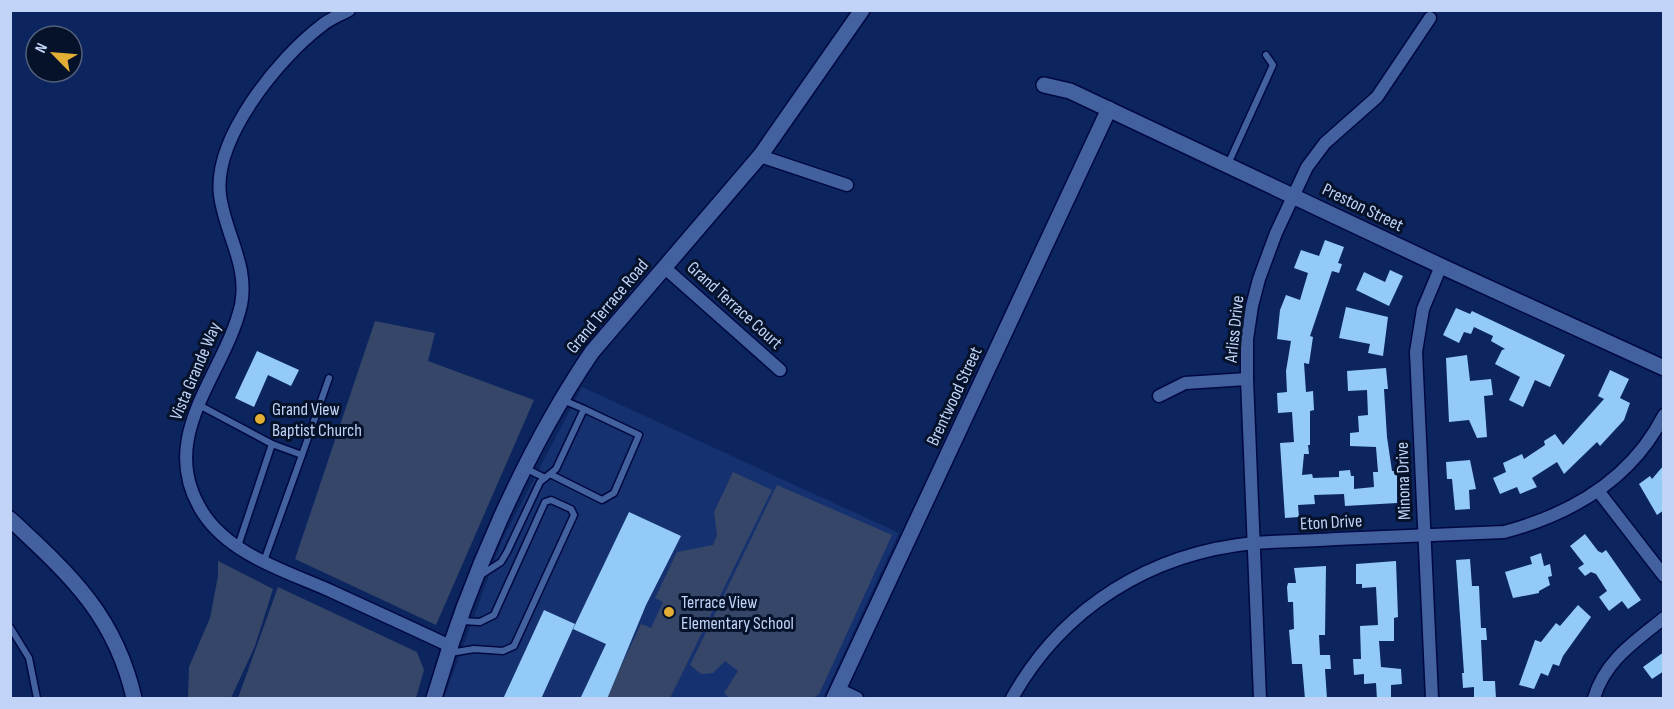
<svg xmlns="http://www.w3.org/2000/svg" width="1674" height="709" font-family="'Sofia Sans Condensed',sans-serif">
<rect width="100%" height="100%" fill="#0c255e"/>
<!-- built -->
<polygon fill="#16316f" points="582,387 899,533 823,698 444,698 502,540"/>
<!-- green -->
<g fill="#354668">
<polygon points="375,321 435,333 428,361 534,400 436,625 295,559"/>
<polygon points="733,472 772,490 670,698 606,698 641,624 651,628 663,602 655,598 677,552 713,545 717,535 714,512"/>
<polygon points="777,485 892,535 819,694 813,698 729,698 724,693 738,671 725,661 713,673 701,674 690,665"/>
<polygon points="218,561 273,589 255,646 231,698 188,698 189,667 210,618 218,576"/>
<polygon points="278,587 417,652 424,670 416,698 238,698"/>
</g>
<!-- building -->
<g fill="#93caf7">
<polygon points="1325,240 1344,247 1338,263 1342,264 1339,273 1332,271 1310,336 1313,337 1309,364 1304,363 1306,392 1313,391 1314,410 1310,411 1310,445 1308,445 1309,454 1304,454 1302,475 1312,474 1313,478 1339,477 1339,471 1350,470 1351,476 1354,476 1354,489 1374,487 1373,472 1378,472 1376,447 1350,446 1350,433 1359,432 1358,416 1368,415 1367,390 1348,391 1347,371 1386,368 1388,389 1384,389 1387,437 1392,471 1397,471 1397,503 1345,506 1344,494 1314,495 1315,504 1298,505 1299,517 1285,518 1280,443 1294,442 1292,412 1278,413 1277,393 1287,392 1286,371 1291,341 1277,339 1280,310 1286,295 1300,300 1308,273 1294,268 1301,250 1319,256"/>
<polygon points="1390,270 1403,276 1389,306 1356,290 1364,272 1385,282"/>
<polygon points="1346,307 1388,317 1383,356 1368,353 1370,344 1339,338"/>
<polygon points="1456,308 1470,314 1472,311 1565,355 1550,387 1535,380 1523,407 1509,400 1520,377 1495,364 1502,350 1505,349 1491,341 1493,336 1474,327 1471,334 1464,332 1459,343 1443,335"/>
<polygon points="257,351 299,370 291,386 268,375 254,407 235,398"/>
<polygon points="1467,355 1470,381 1491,379 1493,395 1484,396 1487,437 1477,438 1469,420 1449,422 1446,358"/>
<polygon points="1610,370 1629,379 1620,398 1630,403 1624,420 1600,446 1597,442 1564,474 1557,462 1532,478 1537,487 1520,494 1517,487 1500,494 1493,478 1506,472 1503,463 1522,454 1524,459 1545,445 1544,441 1555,434 1563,445 1604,399 1598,396"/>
<polygon points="1470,460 1476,489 1469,490 1470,509 1455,510 1452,479 1447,479 1446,462"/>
<polygon points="1664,465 1664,510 1657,515 1639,484 1650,476 1652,479"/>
<polygon points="629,512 681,536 646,605 607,699 580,699 606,644 573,629"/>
<polygon points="1585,534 1598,551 1602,553 1606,550 1641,600 1628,609 1622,601 1609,611 1599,597 1607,591 1596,574 1591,572 1585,576 1578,568 1584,564 1570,546"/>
<polygon points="1541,553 1544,566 1550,564 1552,576 1548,577 1550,585 1539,591 1539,593 1513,598 1505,572 1532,564 1530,557"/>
<polygon points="1470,559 1472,586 1479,586 1481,628 1486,628 1487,640 1481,640 1483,681 1495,681 1496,699 1474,699 1474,687 1463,688 1462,673 1464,673 1456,560"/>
<polygon points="1396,561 1398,617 1394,618 1394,641 1379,641 1381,667 1401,669 1402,684 1391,685 1391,699 1377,699 1376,683 1364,684 1364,674 1354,675 1353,659 1361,659 1360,626 1378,625 1376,587 1362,588 1362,584 1356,584 1356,564"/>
<polygon points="1326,566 1325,635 1319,635 1320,655 1330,655 1331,669 1325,669 1327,699 1305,699 1302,664 1292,664 1289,630 1294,629 1293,602 1288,602 1287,587 1288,583 1296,583 1294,568"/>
<polygon points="1578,605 1591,617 1563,656 1559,666 1553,664 1548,676 1541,673 1534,689 1519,685 1535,640 1541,642 1556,623 1560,626"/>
<polygon points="544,610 575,624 541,699 503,699"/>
<polygon points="1664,652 1664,671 1652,679 1643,667"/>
</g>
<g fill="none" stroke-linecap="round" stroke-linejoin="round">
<!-- lane casing -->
<g stroke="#000841" stroke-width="9">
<g id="lane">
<polyline points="1228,164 1273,65 1266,55"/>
<polyline points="563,400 584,409"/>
<polyline points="199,405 272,444 238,546"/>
<polyline points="302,455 329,378"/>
<polyline points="527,469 545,478"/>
<polyline points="264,561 302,455 272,444"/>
<polyline points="481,575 501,562 507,552 540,482 556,469 584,409 639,435 614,493 602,500 550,474"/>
<polyline points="10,627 29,658 37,698"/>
<polyline points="450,653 474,649 503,651 514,646 574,515 571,509 551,500 545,502 494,615 480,622 462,621"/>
</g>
</g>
<!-- street casing -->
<g stroke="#000841" stroke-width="15">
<g id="street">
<path d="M349,10c-9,5 -20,9 -28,16 -42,32 -108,112 -101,169 5,39 29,70 21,110 -16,70 -87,132 -38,208 28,43 86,59 130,79 39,18 79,36 119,55"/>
<polyline points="760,156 847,185"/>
<polyline points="665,268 780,370"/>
<polyline points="1159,396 1185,383 1247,379"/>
<polyline points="1599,492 1664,576"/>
<polyline points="838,689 857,698"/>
<path d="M1012,698c51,-91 139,-145 242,-155 27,-2 55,-2 82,-4 56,-2 112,-5 168,-7 68,-18 127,-52 160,-117"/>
<polyline points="1260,698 1247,379 1247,339 1252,306 1259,279 1276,233 1307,167 1325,143 1377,97 1430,18"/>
<polyline points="1432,698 1416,352 1423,309 1441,266"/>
<path d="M1594,698c11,-37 40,-56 70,-80"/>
</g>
</g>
<!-- secondary casing -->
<g stroke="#000841" stroke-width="18">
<g id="secondary">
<polyline points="1044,85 1070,91 1441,266 1664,368"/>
<path d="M10,519c60,56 105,96 124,179"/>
<path d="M434,698c34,-116 90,-246 158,-346l168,-196 102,-146"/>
<polyline points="834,698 1109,109"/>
</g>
</g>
<!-- lane -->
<use href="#lane" stroke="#43619f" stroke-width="6"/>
<!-- street -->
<use href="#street" stroke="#43619f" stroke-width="12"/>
<!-- secondary -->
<use href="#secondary" stroke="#43619f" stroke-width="15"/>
</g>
<!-- markers -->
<g fill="#e3ae35" stroke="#06122a" stroke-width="2">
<circle cx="260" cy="419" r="6"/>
<circle cx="669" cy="612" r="6"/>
</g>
<g text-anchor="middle" stroke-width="6" stroke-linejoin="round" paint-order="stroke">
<!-- street labels -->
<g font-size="18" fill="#c1d3f6" stroke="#06122a">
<text transform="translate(1363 207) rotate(26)" y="6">Preston Street</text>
<text transform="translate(735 305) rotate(42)" y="6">Grand Terrace Court</text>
<text transform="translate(607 306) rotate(-50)" y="6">Grand Terrace Road</text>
<text transform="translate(1234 329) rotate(-84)" y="6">Arliss Drive</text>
<text transform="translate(195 371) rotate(-67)" y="6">Vista Grande Way</text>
<text transform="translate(954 396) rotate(-65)" y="6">Brentwood Street</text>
<text transform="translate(1403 481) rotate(-92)" y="6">Minona Drive</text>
<text transform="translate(1331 522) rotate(-3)" y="6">Eton Drive</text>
</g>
<!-- poi labels -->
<g font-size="18" fill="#c1d3f6" stroke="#06122a" text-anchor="start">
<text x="272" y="415">Grand View<tspan x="272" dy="21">Baptist Church</tspan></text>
<text x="681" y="608">Terrace View<tspan x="681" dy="21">Elementary School</tspan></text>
</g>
</g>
<!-- border -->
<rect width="1674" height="709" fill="none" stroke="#c1d3f6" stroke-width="24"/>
<!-- north arrow -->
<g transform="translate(54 54) rotate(295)"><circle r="28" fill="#06122a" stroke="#515f7c" stroke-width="1.5"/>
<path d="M0-4.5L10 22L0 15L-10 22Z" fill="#e3ae35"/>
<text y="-9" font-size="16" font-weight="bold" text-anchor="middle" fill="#c1d3f6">N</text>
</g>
</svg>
